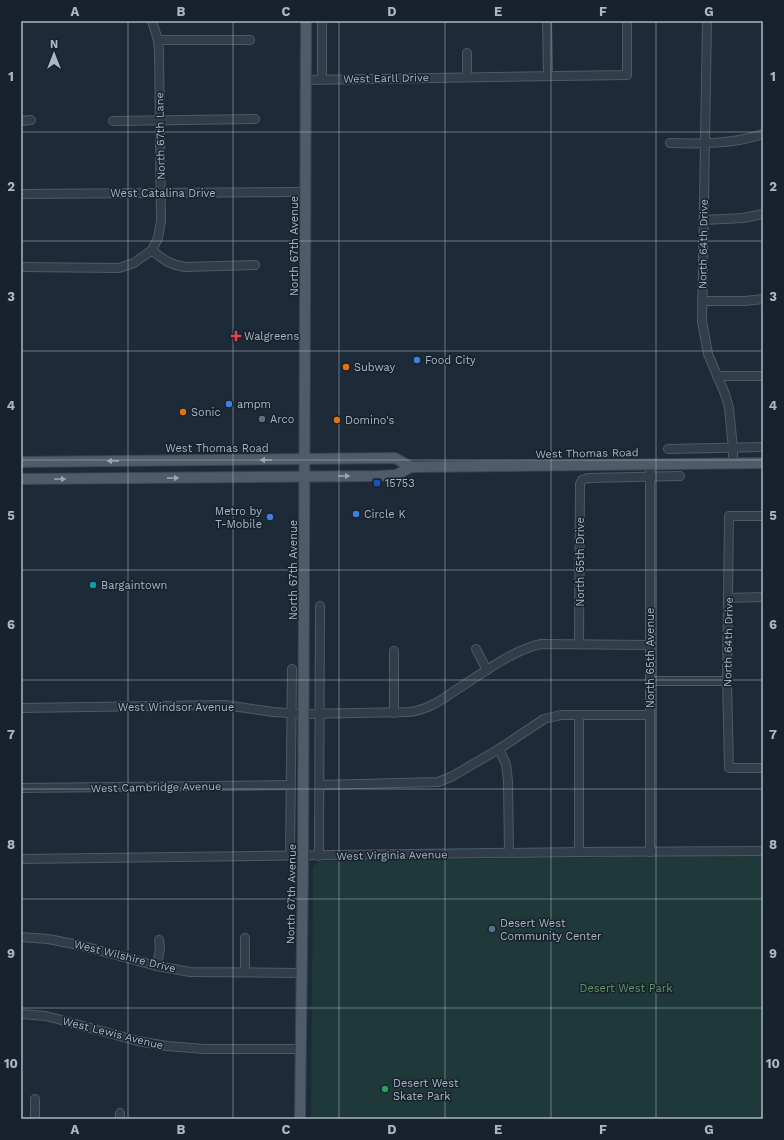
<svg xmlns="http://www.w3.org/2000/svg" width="784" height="1140" font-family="'Work Sans',sans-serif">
<rect width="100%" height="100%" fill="#1d2b38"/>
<!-- green -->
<path fill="#1f3839" d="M763,855v264h-452l2,-251c2,-5 4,-6 9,-7z"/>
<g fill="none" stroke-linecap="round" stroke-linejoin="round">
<!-- minor casing -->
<g stroke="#4e5a66" stroke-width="10">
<g id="minor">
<polyline points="322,21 322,79"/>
<polyline points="547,21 548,75"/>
<polyline points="707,21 702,321 708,354 725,394 729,408 733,448 733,463"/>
<polyline points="158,40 250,40"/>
<polyline points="467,53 467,77"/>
<polyline points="306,80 627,75 627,21"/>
<polyline points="21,121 31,120"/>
<polyline points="113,121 255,119"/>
<path d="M670,143c31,1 63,1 93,-9"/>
<polyline points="21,194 306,192"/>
<polyline points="704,220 743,218 763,214"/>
<polyline points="152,250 158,238 161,221 159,52 158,40 152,21"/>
<path d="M21,267l98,1 15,-5 18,-13c11,10 19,15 33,17l70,-2"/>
<polyline points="702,301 745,301 763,299"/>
<polyline points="717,376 763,376"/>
<polyline points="668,449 763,447"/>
<polyline points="650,465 650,852"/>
<polyline points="763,516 729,516 727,681 729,768 763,768"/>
<polyline points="728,598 763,597"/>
<polyline points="579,644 580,484 582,480 588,478 680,476"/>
<polyline points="476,649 487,670"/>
<polyline points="394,651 394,713"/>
<polyline points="650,681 727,681"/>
<path d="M21,708l204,-3 48,7 31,2 105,-2c17,-2 30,-10 44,-20 24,-15 61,-43 88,-48l109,1"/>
<polyline points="579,715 579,852"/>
<polyline points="499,749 506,764 508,781 509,853"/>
<polyline points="320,785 438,782 451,777 499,749 544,719 561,715 650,715"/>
<polyline points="21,788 291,785"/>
<polyline points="290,856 292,669"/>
<polyline points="319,856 320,606"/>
<polyline points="21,859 579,852 763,851"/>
<polyline points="21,937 48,939 79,945 157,966 190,972 301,973"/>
<polyline points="245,938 245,972"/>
<polyline points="157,966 160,948 159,940"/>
<polyline points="21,1014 46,1016 138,1041 167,1046 204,1049 301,1049"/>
<polyline points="35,1099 35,1119"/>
<polyline points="120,1113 120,1119"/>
</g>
</g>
<!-- major casing -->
<g stroke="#3a4651" stroke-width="12">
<g id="major">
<polyline points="21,462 395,458 411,467"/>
<polyline points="21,479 379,476 396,475 411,467 763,463"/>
<polyline points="300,1119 303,856 306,21"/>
</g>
</g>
<!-- minor -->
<use href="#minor" stroke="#313d48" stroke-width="8"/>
<!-- major -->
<use href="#major" stroke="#4e5c69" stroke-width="10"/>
</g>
<!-- one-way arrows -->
<defs><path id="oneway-solid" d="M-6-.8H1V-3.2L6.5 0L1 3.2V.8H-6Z"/></defs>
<g fill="#98a5b3">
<use href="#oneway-solid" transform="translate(266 460) rotate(180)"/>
<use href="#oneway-solid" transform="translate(113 461) rotate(179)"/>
<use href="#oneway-solid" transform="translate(344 476) rotate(-1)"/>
<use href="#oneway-solid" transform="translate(173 478) rotate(-1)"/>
<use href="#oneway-solid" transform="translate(60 479)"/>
</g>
<!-- grid -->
<path fill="none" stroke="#aab7c5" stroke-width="1" stroke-opacity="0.55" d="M128,21v1098M233,21v1098M339,21v1098M445,21v1098M551,21v1098M656,21v1098M21,132h742M21,241h742M21,351h742M21,460h742M21,570h742M21,680h742M21,789h742M21,899h742M21,1008h742"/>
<!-- markers -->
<path fill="#e0444e" stroke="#17222c" stroke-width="1.5" d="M234 330h4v4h4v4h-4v4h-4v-4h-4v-4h4z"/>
<g fill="#3f7fe0" stroke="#17222c" stroke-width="1.5">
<circle cx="417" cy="360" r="4"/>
<circle cx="229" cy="404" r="4"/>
<circle cx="356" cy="514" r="4"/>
<circle cx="270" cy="517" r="4"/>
</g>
<g fill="#e8710a" stroke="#17222c" stroke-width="1.5">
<circle cx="346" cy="367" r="4"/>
<circle cx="183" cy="412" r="4"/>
<circle cx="337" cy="420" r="4"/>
</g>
<g fill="#5c6f8a" stroke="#17222c" stroke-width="1.5">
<circle cx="262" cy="419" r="4"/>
<circle cx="492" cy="929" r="4"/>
</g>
<rect fill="#1a4fb4" stroke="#17222c" stroke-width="1.5" x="373" y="479" width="8" height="8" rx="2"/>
<circle fill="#0f9aa8" stroke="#17222c" stroke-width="1.5" cx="93" cy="585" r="4"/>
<circle fill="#2e9e5b" stroke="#17222c" stroke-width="1.5" cx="385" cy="1089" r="4"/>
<g text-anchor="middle" stroke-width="3" stroke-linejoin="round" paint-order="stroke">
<!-- street labels -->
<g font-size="11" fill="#aab7c5" stroke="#17222c">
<text transform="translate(386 78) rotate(-1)" y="4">West Earll Drive</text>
<text transform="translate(160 136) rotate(-91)" y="4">North 67th Lane</text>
<text x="163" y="197">West Catalina Drive</text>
<text transform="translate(703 244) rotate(-89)" y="4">North 64th Drive</text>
<text transform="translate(294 246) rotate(-90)" y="4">North 67th Avenue</text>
<text x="217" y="452">West Thomas Road</text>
<text transform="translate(587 453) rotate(-1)" y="4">West Thomas Road</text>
<text transform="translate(580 562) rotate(-90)" y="4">North 65th Drive</text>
<text transform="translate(293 570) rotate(-90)" y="4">North 67th Avenue</text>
<text transform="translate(728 642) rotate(-89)" y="4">North 64th Drive</text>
<text transform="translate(650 658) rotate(-90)" y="4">North 65th Avenue</text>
<text x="176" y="711">West Windsor Avenue</text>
<text transform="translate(156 787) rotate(-1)" y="4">West Cambridge Avenue</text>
<text transform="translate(392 855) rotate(-1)" y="4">West Virginia Avenue</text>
<text transform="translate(291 894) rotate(-89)" y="4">North 67th Avenue</text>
<text transform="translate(125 956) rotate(14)" y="4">West Wilshire Drive</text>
<text transform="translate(113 1033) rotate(14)" y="4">West Lewis Avenue</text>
</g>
<!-- poi labels -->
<g font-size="11" fill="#aab7c5" stroke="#17222c" text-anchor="start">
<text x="244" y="340">Walgreens</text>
<text x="425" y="364">Food City</text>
<text x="354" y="371">Subway</text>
<text x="237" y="408">ampm</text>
<text x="191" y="416">Sonic</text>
<text x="270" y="423">Arco</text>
<text x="345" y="424">Domino's</text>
<text x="385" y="487">15753</text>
<text x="262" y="515" text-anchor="end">Metro by<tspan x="262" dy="13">T-Mobile</tspan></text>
<text x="364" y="518">Circle K</text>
<text x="101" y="589">Bargaintown</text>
<text x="500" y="927">Desert West<tspan x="500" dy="13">Community Center</tspan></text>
<text x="393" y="1087">Desert West<tspan x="393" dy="13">Skate Park</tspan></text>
</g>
<!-- park labels -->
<g font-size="11" fill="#619768" stroke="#17222c">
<text x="626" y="992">Desert West Park</text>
</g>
</g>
<!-- border -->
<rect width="784" height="1140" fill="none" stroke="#17222c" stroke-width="44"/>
<!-- north arrow -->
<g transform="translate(54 54)" stroke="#17222c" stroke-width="3" paint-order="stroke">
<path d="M0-3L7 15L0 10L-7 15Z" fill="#aab7c5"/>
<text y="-6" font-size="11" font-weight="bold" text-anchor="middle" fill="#aab7c5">N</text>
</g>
<rect x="22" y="22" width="740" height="1096" fill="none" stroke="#aab7c5" stroke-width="1.5"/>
<g font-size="13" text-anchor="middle" font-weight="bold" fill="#aab7c5">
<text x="75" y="16">A</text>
<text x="181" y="16">B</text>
<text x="286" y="16">C</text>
<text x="392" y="16">D</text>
<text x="498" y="16">E</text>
<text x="603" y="16">F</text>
<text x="709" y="16">G</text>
<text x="11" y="81">1</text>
<text x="773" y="81">1</text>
<text x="11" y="191">2</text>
<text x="773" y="191">2</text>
<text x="11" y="301">3</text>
<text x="773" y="301">3</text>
<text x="11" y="410">4</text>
<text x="773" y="410">4</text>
<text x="11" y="520">5</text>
<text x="773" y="520">5</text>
<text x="11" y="629">6</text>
<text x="773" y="629">6</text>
<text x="11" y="739">7</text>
<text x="773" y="739">7</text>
<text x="11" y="849">8</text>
<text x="773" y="849">8</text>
<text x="11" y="958">9</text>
<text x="773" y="958">9</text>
<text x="11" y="1068">10</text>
<text x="773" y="1068">10</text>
<text x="75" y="1134">A</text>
<text x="181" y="1134">B</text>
<text x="286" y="1134">C</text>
<text x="392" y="1134">D</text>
<text x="498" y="1134">E</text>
<text x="603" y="1134">F</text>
<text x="709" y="1134">G</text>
</g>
</svg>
